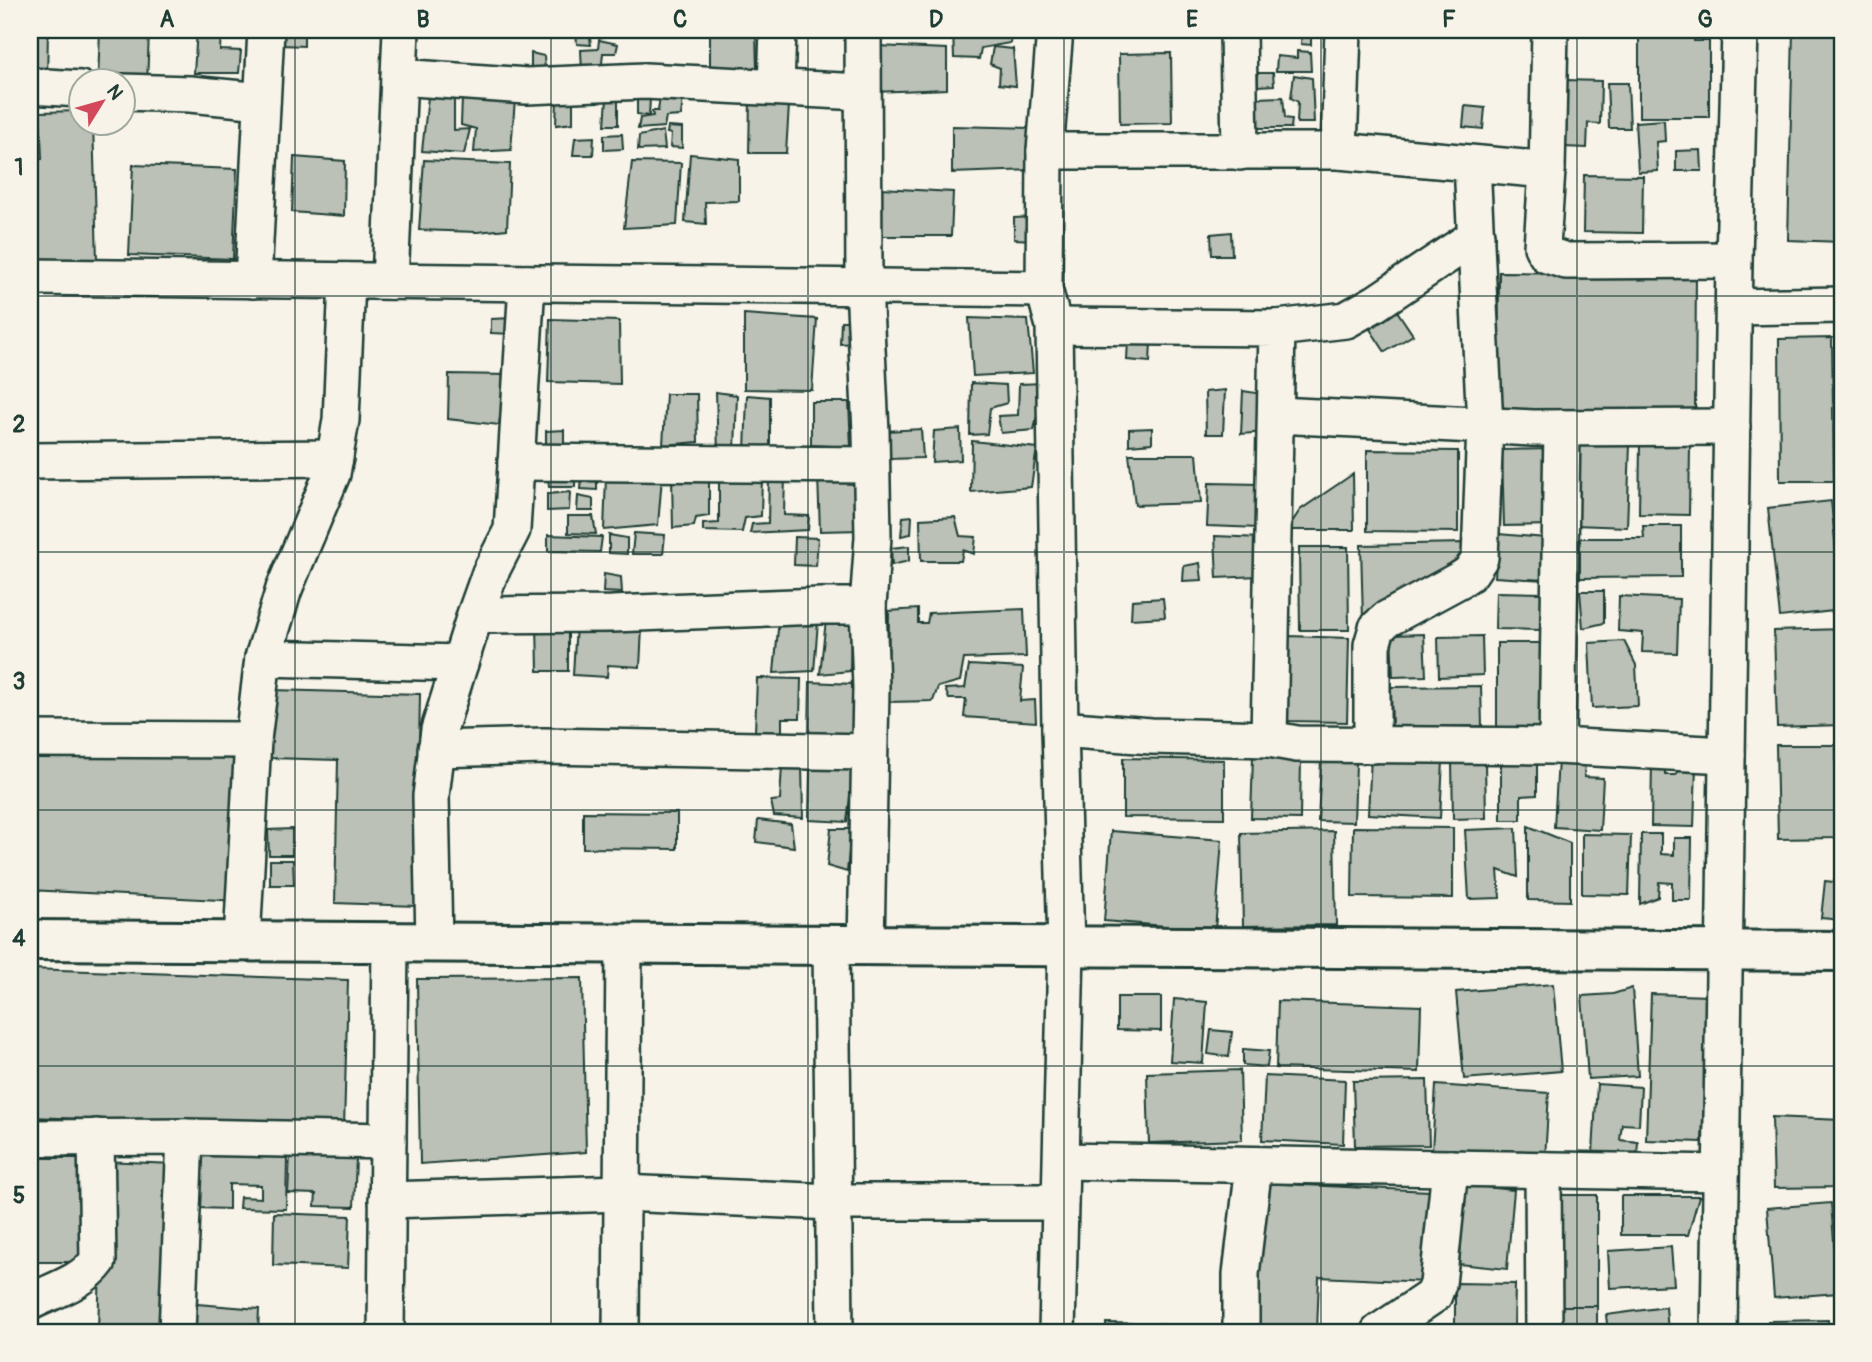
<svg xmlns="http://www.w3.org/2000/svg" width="1872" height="1362" font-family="Pangolin,sans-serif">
<rect width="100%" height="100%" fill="#f7f3e8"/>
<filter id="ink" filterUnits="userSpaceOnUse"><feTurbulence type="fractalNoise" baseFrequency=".0143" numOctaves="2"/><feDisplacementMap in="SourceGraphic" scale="14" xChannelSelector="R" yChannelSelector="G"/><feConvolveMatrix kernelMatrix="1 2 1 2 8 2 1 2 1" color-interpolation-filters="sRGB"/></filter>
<g filter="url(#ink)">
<!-- building -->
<g fill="#bbc1b6" stroke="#1f3d34" stroke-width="2">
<polygon points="30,30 48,30 47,81 30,80"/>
<polygon points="100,30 149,30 147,86 122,80 98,80"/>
<polygon points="197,30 221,30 220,50 241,51 239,73 194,73"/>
<polygon points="282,30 304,30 304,46 282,45"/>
<polygon points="576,30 589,30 591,45 577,44"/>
<polygon points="710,30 756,30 757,70 710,73"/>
<polygon points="953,30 1012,30 1010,43 981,48 979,59 954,58"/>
<polygon points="1302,30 1311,30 1311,45 1301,44"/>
<polygon points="1639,30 1694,30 1694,41 1709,41 1709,117 1639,117"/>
<polygon points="1793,30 1842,30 1842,242 1788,240"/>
<polygon points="599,40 618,44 616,53 603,53 601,74 582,72 581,50 598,49"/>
<polygon points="877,46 947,49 947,89 874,92"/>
<polygon points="993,47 1013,49 1016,86 999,84 1000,68 990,64"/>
<polygon points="1297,51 1310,52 1311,71 1276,71 1277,56 1297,58"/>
<polygon points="531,53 544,56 545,70 531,72"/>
<polygon points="1171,53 1172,123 1120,124 1119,54"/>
<polygon points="1258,73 1273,73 1274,85 1258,86"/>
<polygon points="1294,75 1312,78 1314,123 1297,123 1298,102 1291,98"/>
<polygon points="1566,80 1601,81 1600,124 1588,123 1587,148 1564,147"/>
<polygon points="1607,83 1628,83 1630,128 1609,128"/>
<polygon points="428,97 454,99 454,130 470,129 464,154 422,151"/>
<polygon points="637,97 650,98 649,116 637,114"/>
<polygon points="660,97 683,97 681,116 666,117 664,127 638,129 640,118 653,116 652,111 658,111"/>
<polygon points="1283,97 1285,118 1292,119 1291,128 1257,128 1258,98"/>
<polygon points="462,98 515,99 511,150 474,152 476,129 461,125"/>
<polygon points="750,98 789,105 786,153 749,153"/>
<polygon points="607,99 618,100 618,125 605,125"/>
<polygon points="557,100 573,101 573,123 556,125"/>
<polygon points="1465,106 1485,108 1483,129 1463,127"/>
<polygon points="80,111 80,122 93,122 97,260 30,261 30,159 42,159 40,112"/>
<polygon points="1664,120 1665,141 1656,142 1658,171 1638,172 1635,122"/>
<polygon points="952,126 1033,128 1035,170 952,173"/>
<polygon points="668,127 682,128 682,148 670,147 671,134 667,133"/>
<polygon points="663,131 665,149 638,150 639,136"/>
<polygon points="622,134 623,149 604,150 604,135"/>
<polygon points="594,137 593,155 573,155 575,138"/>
<polygon points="1701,150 1702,171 1676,171 1676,151"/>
<polygon points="690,154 739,159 739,201 705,202 706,224 685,222"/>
<polygon points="294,157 345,161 344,216 292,212"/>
<polygon points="424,160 510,164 507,229 477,232 419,230"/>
<polygon points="632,162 681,163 677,225 624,228"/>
<polygon points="133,165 237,169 233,259 129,255"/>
<polygon points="1584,175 1643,176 1642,233 1583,232"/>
<polygon points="881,188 953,192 951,236 879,236"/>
<polygon points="1034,217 1034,240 1014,239 1014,218"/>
<polygon points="1231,232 1232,255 1212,255 1211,234"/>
<polygon points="1499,272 1696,274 1695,413 1498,411"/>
<polygon points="1397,311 1413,335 1385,352 1370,329"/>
<polygon points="744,314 817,319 812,390 744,389"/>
<polygon points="513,318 513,334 491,333 491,319"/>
<polygon points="969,318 1028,320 1033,373 973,376"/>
<polygon points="550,319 619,321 620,384 548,382"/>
<polygon points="841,321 858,321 855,343 840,344"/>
<polygon points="1832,338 1834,481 1780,481 1779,339"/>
<polygon points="1128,340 1151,342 1150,362 1127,360"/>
<polygon points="449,374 509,375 504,387 499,425 448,419"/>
<polygon points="971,383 1006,385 1007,403 990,408 987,434 970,435"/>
<polygon points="1044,383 1034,430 1001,433 998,416 1018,415 1019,384"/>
<polygon points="1225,390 1223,434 1206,434 1205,392"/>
<polygon points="1243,391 1263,394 1266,432 1241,434"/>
<polygon points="716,392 737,395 735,450 718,452"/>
<polygon points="666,394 697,394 698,442 663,445"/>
<polygon points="747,395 770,397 770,453 745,452"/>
<polygon points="811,402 849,402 851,447 811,445"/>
<polygon points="1152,428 1152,443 1129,445 1129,429"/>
<polygon points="921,429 923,458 887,459 886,431"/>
<polygon points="960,429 961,460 932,462 934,431"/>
<polygon points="564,430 564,448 546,447 546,431"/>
<polygon points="972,441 1037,448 1031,487 971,492"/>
<polygon points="1578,442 1630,444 1627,527 1574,525"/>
<polygon points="1640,444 1690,446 1689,515 1639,514"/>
<polygon points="1550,449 1552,525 1504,526 1502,450"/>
<polygon points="1367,450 1458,451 1458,532 1367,531"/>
<polygon points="1129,454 1197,454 1201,503 1135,505"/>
<polygon points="1353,474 1354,530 1287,530 1300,510"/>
<polygon points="762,475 761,516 745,518 742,532 703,531 703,524 719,523 719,476"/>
<polygon points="575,476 575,487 549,487 548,477"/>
<polygon points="672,476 709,479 709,516 696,518 694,526 673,528"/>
<polygon points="769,476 785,476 784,515 809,516 808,530 750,533 752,524 768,523"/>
<polygon points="818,476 862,480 863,530 820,531"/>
<polygon points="606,477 662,477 658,525 604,530"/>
<polygon points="582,478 597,478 597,490 581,489"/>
<polygon points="1209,483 1260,484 1260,528 1207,526"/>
<polygon points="570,492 569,510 547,511 547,494"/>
<polygon points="578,496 593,499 593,511 577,511"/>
<polygon points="1831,501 1842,610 1780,617 1768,508"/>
<polygon points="568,516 593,516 596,534 568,533"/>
<polygon points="912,516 911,534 901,536 903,517"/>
<polygon points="955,517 960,536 976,537 974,554 963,550 961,561 921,561 920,519"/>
<polygon points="1643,526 1681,526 1681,577 1580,578 1580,538 1644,538"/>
<polygon points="634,533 665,535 663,554 632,554"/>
<polygon points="1498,534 1546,538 1544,580 1495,577"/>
<polygon points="548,535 602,537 600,552 548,551"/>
<polygon points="609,535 627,538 627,554 609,553"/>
<polygon points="1215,536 1261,538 1258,576 1217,578"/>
<polygon points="795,537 818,538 816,566 794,565"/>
<polygon points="1465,543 1458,565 1363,621 1361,545"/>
<polygon points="909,546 909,561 892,565 891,548"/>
<polygon points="1299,547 1348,547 1349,630 1300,630"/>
<polygon points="1200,563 1202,580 1183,581 1184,566"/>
<polygon points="604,574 621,577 622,593 603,592"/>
<polygon points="1580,591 1604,591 1604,623 1583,628"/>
<polygon points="1496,592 1543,593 1542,630 1495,629"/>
<polygon points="1619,596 1679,599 1677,653 1642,652 1643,633 1618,631"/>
<polygon points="1163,598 1165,617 1131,619 1132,600"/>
<polygon points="918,609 918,623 927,623 929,613 1024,609 1026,657 964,659 960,681 938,687 933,701 888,702 889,611"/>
<polygon points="779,618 818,622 814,671 774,673"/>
<polygon points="826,620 851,621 850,671 820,674"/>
<polygon points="537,623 568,623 568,671 538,671"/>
<polygon points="576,624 642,628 640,667 608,665 607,677 573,675"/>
<polygon points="1842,629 1842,725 1777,727 1774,631"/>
<polygon points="1424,634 1426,676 1393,677 1391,635"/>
<polygon points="1288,636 1349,638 1347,722 1286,721"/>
<polygon points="1482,636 1483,675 1439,677 1438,637"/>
<polygon points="1624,641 1636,665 1638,706 1592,708 1589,643"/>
<polygon points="1497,643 1541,643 1542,730 1497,730"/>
<polygon points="969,665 1023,668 1020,701 1035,700 1036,722 964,717 966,699 949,699 945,689 965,688"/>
<polygon points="757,678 801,679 800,718 782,718 782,734 755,732"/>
<polygon points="810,682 853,684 857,740 809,739"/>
<polygon points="1481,686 1482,726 1392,727 1391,687"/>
<polygon points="272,690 420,694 416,906 335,903 338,760 270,758"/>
<polygon points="1776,745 1836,745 1838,838 1778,839"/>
<polygon points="30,747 245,757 238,901 30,890"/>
<polygon points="1253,756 1301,758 1300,819 1251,818"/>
<polygon points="1371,757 1443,761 1440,818 1368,814"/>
<polygon points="1123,758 1224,760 1224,818 1123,817"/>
<polygon points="1558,759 1585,761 1584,777 1603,778 1600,830 1554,827"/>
<polygon points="1321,761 1356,763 1354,822 1318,821"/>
<polygon points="1501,761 1537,762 1537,795 1521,796 1521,820 1501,820"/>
<polygon points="1652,761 1665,761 1665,775 1676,775 1681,761 1696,766 1694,827 1651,826"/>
<polygon points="1452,762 1485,762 1486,818 1453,819"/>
<polygon points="802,764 803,818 774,816 771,801 780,800 782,765"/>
<polygon points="810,769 853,770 847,822 809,820"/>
<polygon points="583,812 677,813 677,849 583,848"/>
<polygon points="758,820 791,824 794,847 756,842"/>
<polygon points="1528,826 1570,843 1570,901 1528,900"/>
<polygon points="1353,827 1453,828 1453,898 1352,897"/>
<polygon points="1516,828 1518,877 1498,870 1500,898 1469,899 1465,830"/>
<polygon points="292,829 292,855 269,855 268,830"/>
<polygon points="831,829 851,829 847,872 827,866"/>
<polygon points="1111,831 1222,840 1215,930 1104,921"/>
<polygon points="1334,831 1336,925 1243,926 1241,833"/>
<polygon points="1582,834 1631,835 1629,895 1582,894"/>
<polygon points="1641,834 1661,834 1661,854 1674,855 1674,838 1692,838 1691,900 1672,900 1672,883 1659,882 1658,897 1640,904"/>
<polygon points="270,860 293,860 294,885 270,885"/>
<polygon points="1825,881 1842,883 1842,920 1821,918"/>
<polygon points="30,969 348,980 344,1128 30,1117"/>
<polygon points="582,978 586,1152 420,1164 417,979"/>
<polygon points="1553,984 1561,1071 1464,1079 1456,992"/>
<polygon points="1632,988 1638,1076 1588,1079 1582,996 1613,994"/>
<polygon points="1651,994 1708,996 1702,1142 1646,1140"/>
<polygon points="1117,997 1161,997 1161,1031 1117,1030"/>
<polygon points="1174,999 1207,1002 1203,1063 1170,1061"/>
<polygon points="1278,1001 1421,1006 1419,1072 1276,1068"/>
<polygon points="1839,1007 1842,1007 1842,1094 1840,1094"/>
<polygon points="1211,1030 1232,1032 1229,1057 1208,1054"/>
<polygon points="1243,1049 1269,1051 1267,1067 1243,1065"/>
<polygon points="1240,1070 1242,1140 1149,1143 1147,1073"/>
<polygon points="1265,1076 1345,1080 1343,1144 1262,1140"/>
<polygon points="1427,1080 1429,1145 1355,1146 1353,1081"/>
<polygon points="1597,1084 1641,1087 1639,1125 1622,1124 1620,1140 1638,1142 1637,1156 1593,1153"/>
<polygon points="1436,1085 1549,1093 1545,1158 1432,1151"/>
<polygon points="1772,1117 1842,1120 1842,1187 1774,1188"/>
<polygon points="198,1154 287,1157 286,1209 239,1208 240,1197 261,1198 261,1185 229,1184 229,1209 197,1208"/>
<polygon points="290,1155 356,1158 354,1207 315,1206 316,1194 288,1193"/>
<polygon points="30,1158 92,1158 94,1262 30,1262"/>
<polygon points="103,1161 174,1164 168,1332 98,1332"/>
<polygon points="1261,1183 1430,1191 1426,1282 1319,1277 1317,1332 1255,1332"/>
<polygon points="1466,1185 1514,1190 1507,1269 1459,1264"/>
<polygon points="1560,1195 1597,1195 1597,1306 1556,1306"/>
<polygon points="1621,1196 1699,1196 1688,1235 1621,1235"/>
<polygon points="1831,1203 1838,1293 1774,1298 1767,1208"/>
<polygon points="274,1213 350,1216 348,1268 273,1265"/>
<polygon points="1671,1247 1674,1285 1610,1288 1608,1251"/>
<polygon points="1455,1283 1515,1284 1514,1332 1455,1332"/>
<polygon points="197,1304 259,1309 258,1332 195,1332"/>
<rect x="1556" y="1306" width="41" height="26"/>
<polygon points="1666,1307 1668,1332 1608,1332 1606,1315"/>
<polygon points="1828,1320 1829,1332 1768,1332 1768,1321"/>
<polygon points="1106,1323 1162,1324 1162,1332 1106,1332"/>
</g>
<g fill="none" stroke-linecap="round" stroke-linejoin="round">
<!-- street casing -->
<g stroke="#1f3d34" stroke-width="40">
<g id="street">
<polyline points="863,30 864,286 871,432 873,537 868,606 871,688 866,945"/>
<polyline points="1055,30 1045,151 1044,289 1054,326 1060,729 1066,947 1057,1332"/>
<polyline points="1238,30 1240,152"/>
<polyline points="1550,30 1547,170 1542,247 1547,255 1566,261 1734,260"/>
<polyline points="399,77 527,86 645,81 862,92"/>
<polyline points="30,86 80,89"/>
<polyline points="776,87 778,30"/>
<polyline points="122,92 190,94 262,101"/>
<polyline points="1045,151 1339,151 1547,170"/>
<polyline points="1339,151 1343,30"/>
<polyline points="30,277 1044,289"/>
<polyline points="253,280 266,30"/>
<polyline points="390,281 401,30"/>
<polyline points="1734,307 1842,305"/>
<polyline points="1054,326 1277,328 1269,739"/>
<polyline points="1277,328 1346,320 1376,303 1476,236"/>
<polyline points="1277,415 1533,428 1732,427"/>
<polyline points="30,461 335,458"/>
<polyline points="516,462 870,465"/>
<polyline points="475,615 612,614 821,606 868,606"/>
<polyline points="263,658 460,663"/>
<polyline points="1060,729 1151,736 1269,739 1297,744 1557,746 1727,755"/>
<polyline points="30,739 253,740"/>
<polyline points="1372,745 1372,645 1377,628 1387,619 1461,579 1470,573 1480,558 1485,425 1472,164"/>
<polyline points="1557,746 1562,428"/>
<polyline points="436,749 544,746 869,752"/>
<polyline points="242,941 253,740 263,658 284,589 332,474 341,420 347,281"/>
<polyline points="434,942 431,796 439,730 475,615 490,573 512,530 527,283"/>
<polyline points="831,945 835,1332"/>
<polyline points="30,1138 185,1137 388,1141"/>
<polyline points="1062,1161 1721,1173"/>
<polyline points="1543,1170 1544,1332"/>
<polyline points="387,1200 622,1193 833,1202 1060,1202"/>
<path d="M30,1302c22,-11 53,-20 68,-41l-2,-124"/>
<polyline points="177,1332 185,1137"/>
<polyline points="386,1332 390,942"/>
<polyline points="621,1332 624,944"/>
<polyline points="1241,1332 1241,1274 1254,1165"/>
<polyline points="1379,1332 1434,1295 1438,1284 1450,1168"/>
<polyline points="1719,1332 1734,260 1740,30"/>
</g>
</g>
<!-- secondary casing -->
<g stroke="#1f3d34" stroke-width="44">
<polyline id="secondary" points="30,940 1842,951"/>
</g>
<!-- street -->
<use href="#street" stroke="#f7f3e8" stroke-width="35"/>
<!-- secondary -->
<use href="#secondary" stroke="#f7f3e8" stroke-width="38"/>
</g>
</g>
<!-- grid -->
<path fill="none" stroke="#1f3d34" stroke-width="2" stroke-opacity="0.55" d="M295,30v1302M551,30v1302M808,30v1302M1064,30v1302M1321,30v1302M1577,30v1302M30,296h1812M30,552h1812M30,810h1812M30,1066h1812"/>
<!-- margin -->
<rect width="1872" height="1362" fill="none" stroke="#f7f3e8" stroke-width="77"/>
<!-- north arrow -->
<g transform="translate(102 102) rotate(53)"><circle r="33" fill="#f7f3e8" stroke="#a1aaa0" stroke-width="2"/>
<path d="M0-5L12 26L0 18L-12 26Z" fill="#d1495b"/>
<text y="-10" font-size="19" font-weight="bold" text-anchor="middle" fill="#1f3d34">N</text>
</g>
<rect x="38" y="38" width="1796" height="1286" fill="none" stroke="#1f3d34" stroke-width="2.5"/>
<g font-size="23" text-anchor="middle" font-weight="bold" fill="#1f3d34">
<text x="167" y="27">A</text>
<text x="423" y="27">B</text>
<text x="680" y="27">C</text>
<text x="936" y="27">D</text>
<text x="1192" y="27">E</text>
<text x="1449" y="27">F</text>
<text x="1705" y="27">G</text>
<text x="19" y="175">1</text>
<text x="19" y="432">2</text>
<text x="19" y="689">3</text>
<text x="19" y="946">4</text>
<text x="19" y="1203">5</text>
</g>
</svg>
